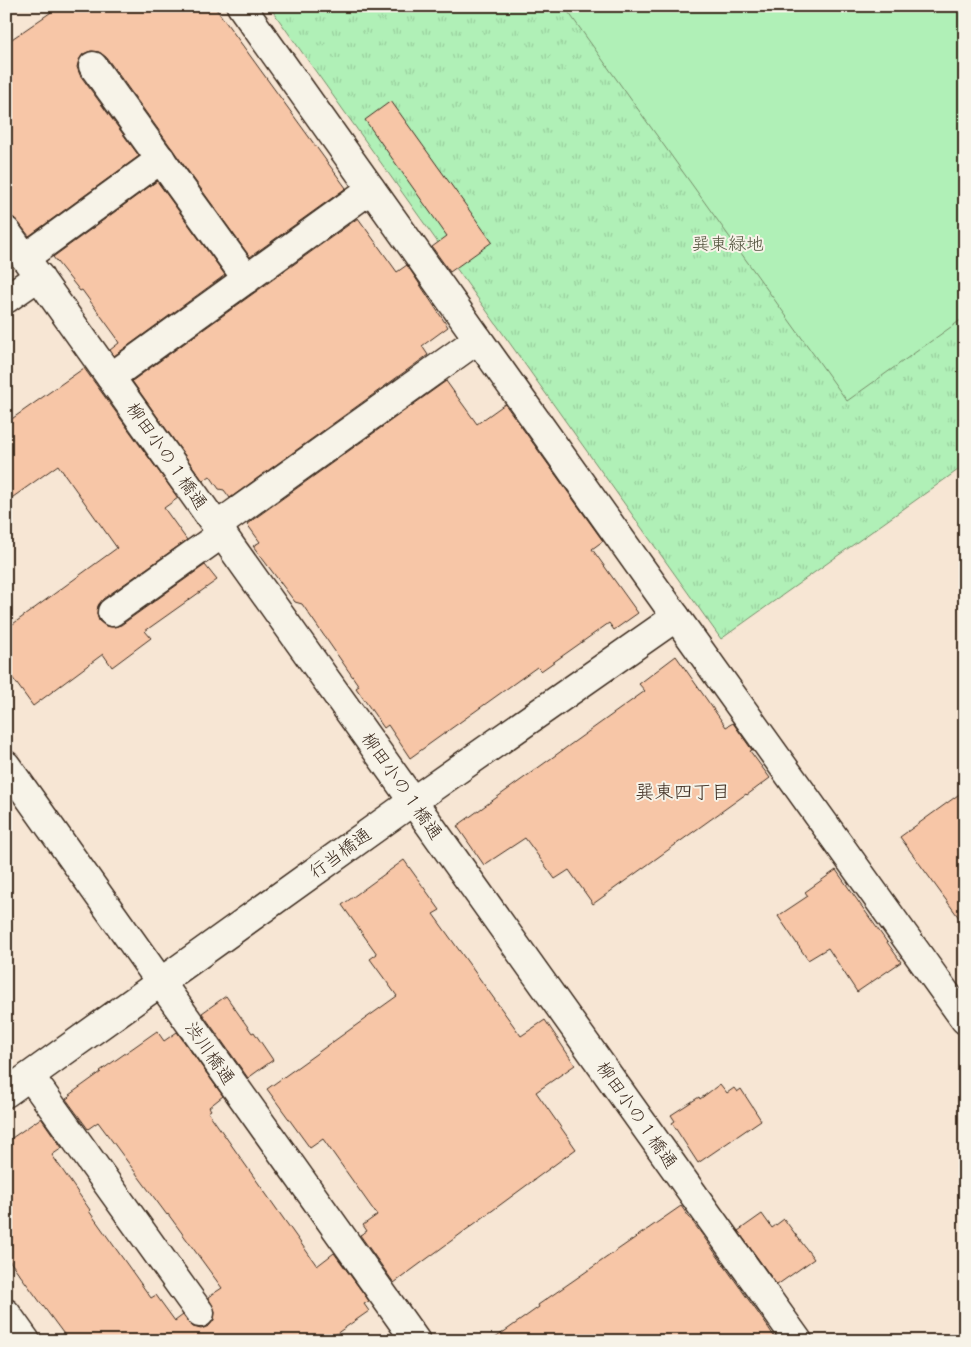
<svg xmlns="http://www.w3.org/2000/svg" width="971" height="1347" font-family="'Indie Flower','Klee One',sans-serif">
<defs>
<pattern id="grass-tufts" width="24" height="20" patternUnits="userSpaceOnUse" patternTransform="scale(1.25)"><rect width="24" height="20" fill="#b0f0b7"/><path d="M3 7l-1-3M5 7V3M7 7l1-3M15 17l-1-3M17 17v-4M19 17l1-3" fill="none" stroke="#98ce9d"/></pattern>
</defs>
<rect width="100%" height="100%" fill="#f7e6d4"/>
<filter id="ink" filterUnits="userSpaceOnUse"><feTurbulence type="fractalNoise" baseFrequency=".02" numOctaves="2"/><feDisplacementMap in="SourceGraphic" scale="10" xChannelSelector="R" yChannelSelector="G"/><feConvolveMatrix kernelMatrix="1 2 1 2 8 2 1 2 1" color-interpolation-filters="sRGB"/></filter>
<g filter="url(#ink)">
<!-- grass -->
<polygon fill="url(#grass-tufts)" stroke="#768d6a" points="269,6 965,6 965,465 721,639"/>
<!-- pitch -->
<polygon fill="#b0f0b7" stroke="#768d6a" points="564,6 965,6 965,317 847,401"/>
<!-- building -->
<g fill="#f7c6a7" stroke="#3b2a1e">
<polygon points="60,6 214,6 346,188 250,257 106,57 99,52 91,51 83,54 79,60 77,67 80,75 139,156 29,236 18,222 13,217 6,216 6,43"/>
<polygon points="391,101 492,242 450,272 432,247 447,236 365,120"/>
<polygon points="157,181 225,275 114,356 110,350 119,343 116,338 117,338 82,290 80,291 53,257"/>
<polygon points="358,218 397,272 407,265 448,327 422,346 428,355 230,498 224,490 219,489 210,476 203,481 132,381"/>
<polygon points="84,368 178,498 164,508 187,540 103,599 98,606 97,614 99,621 106,626 114,627 121,625 205,565 217,580 145,631 151,638 112,667 103,654 33,706 6,669 6,629 117,548 58,465 6,502 6,423"/>
<polygon points="446,381 477,424 505,404 603,541 592,549 638,613 614,630 609,623 541,671 537,667 410,758 388,725 384,728 356,688 359,686 302,604 295,602 253,546 260,542 247,524"/>
<polygon points="676,656 726,727 733,723 752,750 750,751 770,778 747,795 746,794 593,904 569,870 555,879 525,838 484,865 457,826 645,691 639,684"/>
<polygon points="965,790 965,926 900,837"/>
<polygon points="404,860 440,910 433,914 521,1036 545,1020 575,1065 536,1092 576,1149 394,1283 360,1235 367,1231 363,1225 377,1215 323,1139 310,1148 267,1089 397,996 370,959 377,954 342,905"/>
<polygon points="836,870 901,962 857,992 828,948 808,960 778,916 808,896 805,892"/>
<polygon points="226,996 252,1033 254,1032 273,1060 248,1078 202,1013"/>
<polygon points="157,1031 164,1041 177,1032 223,1096 209,1107 211,1110 208,1112 317,1266 334,1253 369,1301 364,1304 369,1311 326,1341 69,1341 6,1256 6,1142 41,1118 62,1148 52,1155 90,1210 89,1211 151,1298 156,1295 175,1321 183,1315 193,1327 201,1329 209,1326 214,1320 215,1311 208,1297 222,1288 168,1214 167,1215 98,1122 88,1129 66,1099 71,1096 69,1095 101,1072 100,1071"/>
<polygon points="720,1084 727,1093 734,1088 737,1092 741,1089 761,1120 698,1163 672,1123 675,1121 671,1115 699,1097 700,1099"/>
<polygon points="681,1206 701,1233 768,1327 777,1341 491,1341 539,1307 538,1305"/>
<polygon points="762,1214 772,1228 784,1219 814,1259 777,1285 738,1231"/>
</g>
<g fill="none" stroke-linecap="round" stroke-linejoin="round">
<!-- minor casing -->
<g stroke="#3b2a1e" stroke-width="31">
<g id="minor">
<polyline points="241,6 676,617 965,1020"/>
<polyline points="93,66 247,279"/>
<polyline points="6,231 798,1341"/>
<polyline points="25,258 161,159"/>
<polyline points="6,299 39,276"/>
<polyline points="111,377 371,189"/>
<polyline points="217,526 478,339"/>
<polyline points="112,612 223,533"/>
<polyline points="6,765 416,1341"/>
<polyline points="30,1076 200,1313"/>
<polyline points="6,1093 413,801 676,617"/>
<polyline points="6,1313 26,1341"/>
</g>
</g>
<!-- minor -->
<use href="#minor" stroke="#f7f3e8" stroke-width="28"/>
</g>
</g>
<g text-anchor="middle" stroke-width="4" stroke-linejoin="round" paint-order="stroke">
<!-- park labels -->
<g font-size="18" fill="#52523d" stroke="#f7f3e8">
<text x="728" y="250">巽東緑地</text>
</g>
<!-- street labels -->
<g font-size="18" fill="#3b2a1e" stroke="#f7f3e8">
<text transform="translate(167 456) rotate(55)" y="6">柳田小の１橋通</text>
<text transform="translate(402 786) rotate(55)" y="6">柳田小の１橋通</text>
<text transform="translate(340 853) rotate(-36)" y="6">行当橋通</text>
<text transform="translate(210 1053) rotate(55)" y="6">渋川橋通</text>
<text transform="translate(637 1115) rotate(55)" y="6">柳田小の１橋通</text>
</g>
<!-- neighbourhood labels -->
<g font-size="19" fill="#3b2a1e" stroke="#f7f3e8">
<text x="683" y="798">巽東四丁目</text>
</g>
</g>
<!-- margin -->
<rect width="971" height="1347" fill="none" stroke="#f7f3e8" stroke-width="25"/>
<rect x="12" y="12" width="946" height="1322" fill="none" stroke="#3b2a1e" stroke-width="2" filter="url(#ink)"/>
</svg>
